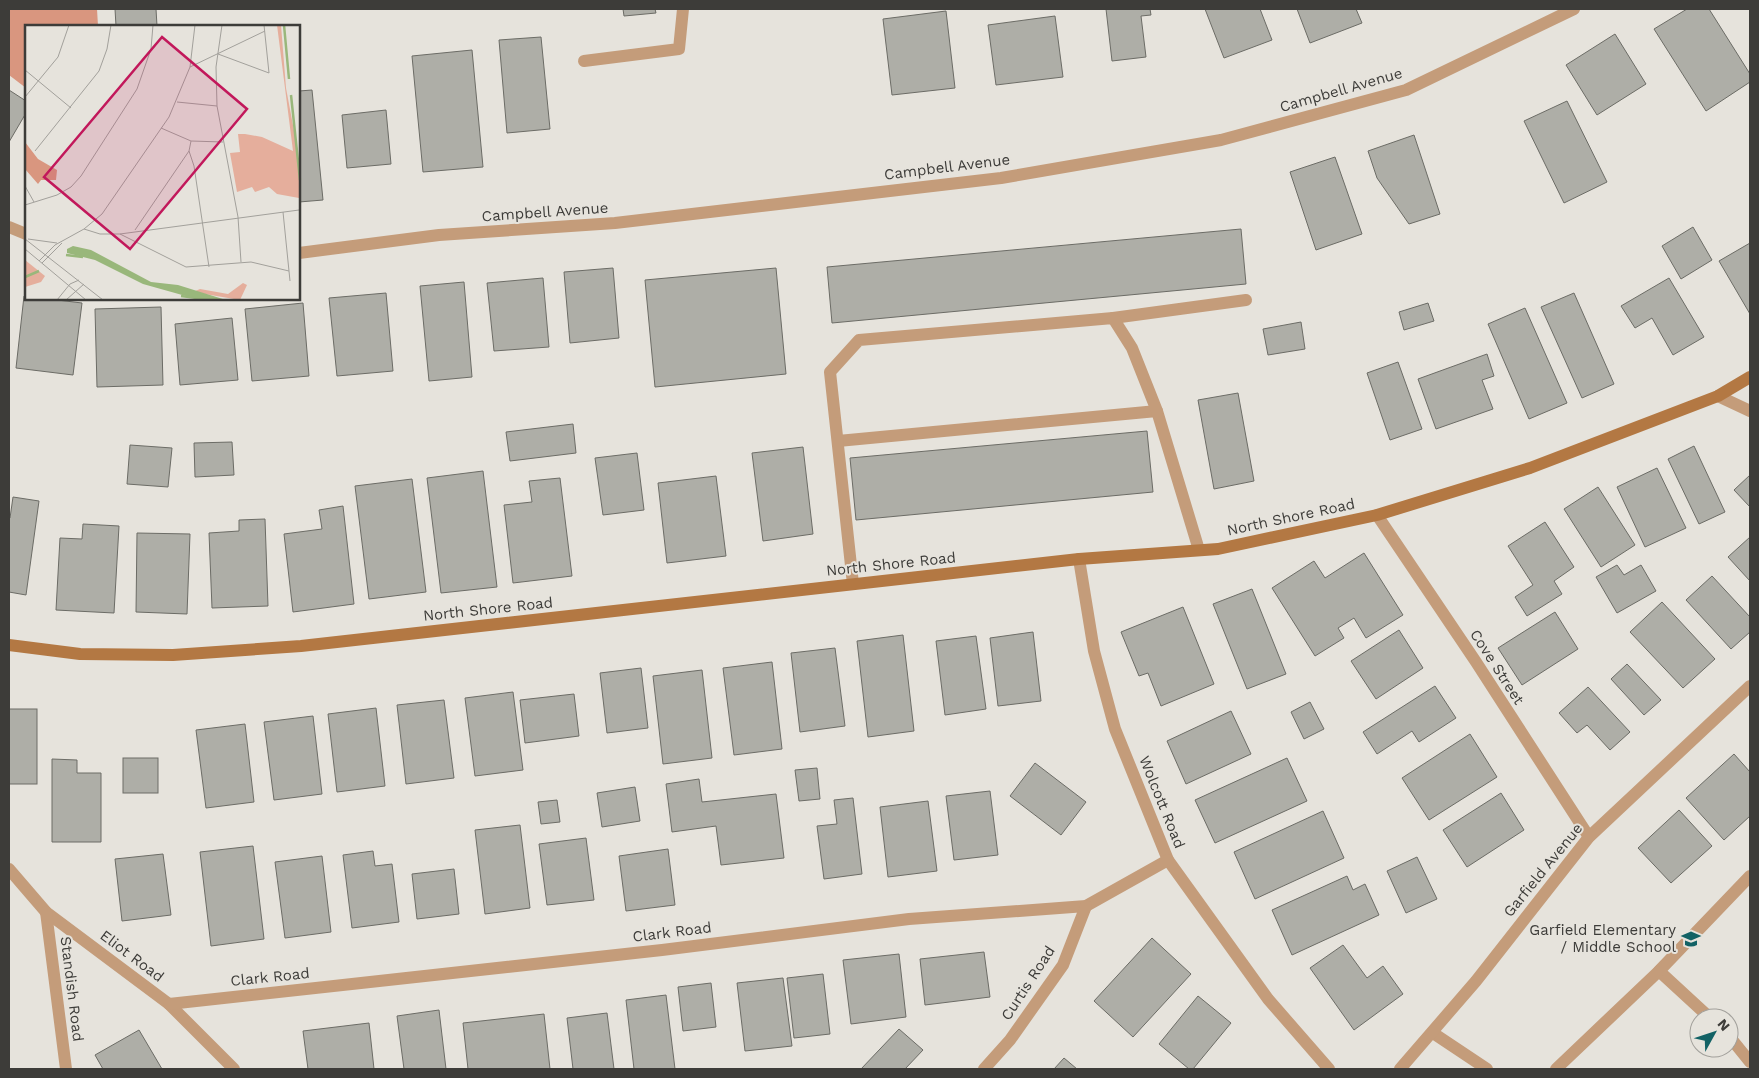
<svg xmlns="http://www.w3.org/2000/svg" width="1759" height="1078" font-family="'Work Sans',sans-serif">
<rect width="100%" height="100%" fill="#e6e3dc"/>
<!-- forest -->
<polygon fill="#d9967f" points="9,9 97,9 98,26 26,26 26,88 9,75"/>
<!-- building -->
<g fill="#aeaea7" stroke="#6c6c66">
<polygon points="115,9 156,9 157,26 116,26"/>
<polygon points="623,9 655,9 656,13 624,16"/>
<polygon points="1106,9 1150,9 1151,15 1141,16 1146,57 1112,61"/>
<polygon points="1205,9 1260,9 1272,40 1224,58"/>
<polygon points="1297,9 1356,9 1362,23 1310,43"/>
<polygon points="1687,9 1709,9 1750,74 1750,82 1706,111 1654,29"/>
<polygon points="946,11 955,88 892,95 883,19"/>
<polygon points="1055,16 1063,77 996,85 988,25"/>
<polygon points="1615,34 1646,84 1597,115 1566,65"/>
<polygon points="541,37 550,129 507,133 499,40"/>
<polygon points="472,50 483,167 423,172 412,56"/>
<polygon points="9,90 26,101 26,113 9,142"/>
<polygon points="312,90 323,200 299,202 299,91"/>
<polygon points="1567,101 1607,182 1564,203 1524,121"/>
<polygon points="386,110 391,164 347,168 342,115"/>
<polygon points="1414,135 1440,214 1409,224 1377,178 1368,151"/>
<polygon points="1335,157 1362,234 1316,250 1290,172"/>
<polygon points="1693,227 1712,260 1681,279 1662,246"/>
<polygon points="1241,229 1246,284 832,323 827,267"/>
<polygon points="1750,243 1750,314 1719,261"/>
<polygon points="613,268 619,338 570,343 564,272"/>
<polygon points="776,268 786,374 655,387 645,280"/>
<polygon points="543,278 549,347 494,351 487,283"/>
<polygon points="1669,278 1704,337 1673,355 1652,318 1635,328 1621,306"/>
<polygon points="464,282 472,377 429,381 420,286"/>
<polygon points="386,293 393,371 337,376 329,298"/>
<polygon points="1574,293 1614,384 1582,398 1541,307"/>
<polygon points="24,296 26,296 26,299 49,299 82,303 73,375 16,368"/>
<polygon points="303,303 309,376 252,381 245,309"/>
<polygon points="1428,303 1434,321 1404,330 1399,312"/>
<polygon points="161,307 163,385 97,387 95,309"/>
<polygon points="1525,308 1567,403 1529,419 1488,324"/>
<polygon points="232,318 238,380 180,385 175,324"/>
<polygon points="1301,322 1305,349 1268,355 1263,329"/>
<polygon points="1487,354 1494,376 1482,380 1493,409 1436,429 1418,379"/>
<polygon points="1398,362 1422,429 1390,440 1367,373"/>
<polygon points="1238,393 1254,481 1214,489 1198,400"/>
<polygon points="573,424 576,453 510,461 506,432"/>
<polygon points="1147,431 1153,492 856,520 850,458"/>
<polygon points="232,442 234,475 195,477 194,443"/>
<polygon points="130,445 172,448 168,487 127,484"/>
<polygon points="1694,446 1725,512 1699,524 1668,459"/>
<polygon points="803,447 813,534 763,541 752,453"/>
<polygon points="637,453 644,510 603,515 595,458"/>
<polygon points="1657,468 1686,528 1645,547 1617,487"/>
<polygon points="483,471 497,587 441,593 427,478"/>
<polygon points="1750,475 1750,507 1734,490"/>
<polygon points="716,476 726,556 667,563 658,483"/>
<polygon points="560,478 572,576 513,583 504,505 532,502 529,481"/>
<polygon points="412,479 426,592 369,599 355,486"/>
<polygon points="1598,487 1635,545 1601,567 1564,509"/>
<polygon points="13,497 39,501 26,595 9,592 9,518 10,518"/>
<polygon points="343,506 354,604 293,612 284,534 322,529 319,510"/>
<polygon points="265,519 268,606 212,608 209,533 239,531 239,520"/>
<polygon points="1545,522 1574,567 1554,581 1562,594 1527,616 1515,597 1533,585 1508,546"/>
<polygon points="83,524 119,526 114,613 56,610 60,538 82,539"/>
<polygon points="137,533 190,534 187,614 136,612"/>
<polygon points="1750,537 1750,581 1728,557"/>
<polygon points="1364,553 1403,615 1366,638 1354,618 1338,628 1344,638 1315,656 1272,588 1314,561 1325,578"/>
<polygon points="1617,565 1624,575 1641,565 1656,591 1617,613 1596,577"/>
<polygon points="1712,576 1750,617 1750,632 1731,649 1686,600"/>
<polygon points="1252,589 1286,674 1247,689 1213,604"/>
<polygon points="1662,602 1715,659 1683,688 1630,632"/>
<polygon points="1183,607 1214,684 1161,706 1148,673 1139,676 1121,632"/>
<polygon points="1555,612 1578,649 1522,685 1498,648"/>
<polygon points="1399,630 1423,668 1376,699 1351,661"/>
<polygon points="1033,632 1041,701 998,706 990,638"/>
<polygon points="903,635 914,731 868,737 857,641"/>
<polygon points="976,636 986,709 945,715 936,641"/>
<polygon points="835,648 845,726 800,732 791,653"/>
<polygon points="772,662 782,749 734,755 723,668"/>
<polygon points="1627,664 1661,700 1644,715 1611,679"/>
<polygon points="641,668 648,728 607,733 600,673"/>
<polygon points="702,670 712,758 663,764 653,676"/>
<polygon points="1435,686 1456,718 1419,742 1412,731 1377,754 1363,732"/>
<polygon points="1588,687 1630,732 1610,750 1587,725 1577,733 1559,713"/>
<polygon points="513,692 523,770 475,776 465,698"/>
<polygon points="574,694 579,736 525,743 520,700"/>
<polygon points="444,700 454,778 406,784 397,705"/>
<polygon points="1310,702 1324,729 1304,739 1291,712"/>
<polygon points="376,708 385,786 337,792 328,714"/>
<rect x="9" y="709" width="28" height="75"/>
<polygon points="1231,711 1251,754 1186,784 1167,741"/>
<polygon points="313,716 322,794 274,800 264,722"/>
<polygon points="245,724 254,802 206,808 196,730"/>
<polygon points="1470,734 1497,777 1429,820 1402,778"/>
<polygon points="1734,754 1750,772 1750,816 1724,840 1686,798"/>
<rect x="123" y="758" width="35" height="35"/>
<polygon points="1287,758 1307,801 1215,843 1195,800"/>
<polygon points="52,759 77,760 77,773 101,773 101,842 52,842"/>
<polygon points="1035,763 1086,802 1061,835 1010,796"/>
<polygon points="817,768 820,799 799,801 795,770"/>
<polygon points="699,779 702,802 776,794 784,858 721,865 716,826 672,832 666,784"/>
<polygon points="635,787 640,821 602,827 597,793"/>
<polygon points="990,791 998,855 954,860 946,796"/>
<polygon points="1501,793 1524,830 1467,867 1443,830"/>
<polygon points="853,798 862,874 824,879 817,826 837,824 834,800"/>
<polygon points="557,800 560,822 541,824 538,802"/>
<polygon points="928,801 937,871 888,877 880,807"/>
<polygon points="1679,810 1712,846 1671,883 1638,848"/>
<polygon points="1323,811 1344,858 1255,899 1234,852"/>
<polygon points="520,825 530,908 485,914 475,830"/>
<polygon points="586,838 594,900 547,905 539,844"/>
<polygon points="253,846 264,939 211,946 200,852"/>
<polygon points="668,849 675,905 626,911 619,856"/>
<polygon points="373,851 375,866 392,864 399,922 352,928 343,855"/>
<polygon points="163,854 171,915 122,921 115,859"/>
<polygon points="322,856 331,932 285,938 275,862"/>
<polygon points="1417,857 1437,899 1406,913 1387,871"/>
<polygon points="454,869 459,914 417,919 412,874"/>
<polygon points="1347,876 1353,890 1365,884 1379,915 1292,955 1272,910"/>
<polygon points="1152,938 1191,974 1133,1037 1094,1001"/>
<polygon points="1343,945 1367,978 1383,966 1403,994 1354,1030 1310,968"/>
<polygon points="984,952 990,997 925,1005 920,959"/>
<polygon points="899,954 906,1017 851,1024 843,960"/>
<polygon points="823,974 830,1034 794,1038 787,978"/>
<polygon points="783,978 792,1046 745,1051 737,983"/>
<polygon points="711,983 716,1027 683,1031 678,987"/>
<polygon points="666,995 675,1069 634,1069 626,1000"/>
<polygon points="1198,996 1231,1023 1193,1069 1189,1069 1159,1044"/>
<polygon points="439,1010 446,1069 404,1069 397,1016"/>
<polygon points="607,1013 614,1069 573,1069 567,1018"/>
<polygon points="544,1014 550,1069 468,1069 463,1023"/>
<polygon points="369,1023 374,1069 308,1069 303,1031"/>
<polygon points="899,1029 923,1050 905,1069 861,1069"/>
<polygon points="139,1030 162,1069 103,1069 95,1055"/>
<polygon points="1064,1058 1077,1069 1054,1069"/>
</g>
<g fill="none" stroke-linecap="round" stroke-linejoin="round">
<!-- service -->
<g stroke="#c49c7a" stroke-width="12">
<polyline points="584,61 679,49 683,9"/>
<polyline points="1113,318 1246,300"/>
<polyline points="838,441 1157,411"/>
<polyline points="853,584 830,372 859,340 1113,318 1132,348 1157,411 1199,550"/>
<polyline points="1659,971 1710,1018"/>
<polyline points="1433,1033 1487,1069"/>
<polyline points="1729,1036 1750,1062"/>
<polyline points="1556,1069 1659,971 1750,876"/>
</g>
<!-- minor -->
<g stroke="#c49c7a" stroke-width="12">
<polyline points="9,227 26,234"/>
<polyline points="299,253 439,235 615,223 1001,178 1221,140 1406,90 1574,9"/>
<polyline points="1718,396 1750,411"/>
<polyline points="1377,515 1476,662 1589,837"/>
<polyline points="1079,559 1094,651 1115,729 1168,860 1268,999 1329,1069"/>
<polyline points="9,869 46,912 169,1004 234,1069"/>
<polyline points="46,912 66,1069"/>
<polyline points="169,1004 662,950 909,919 1086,906 1168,860"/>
<polyline points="984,1069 1010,1040 1063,965 1086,906"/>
<polyline points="1400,1069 1476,981 1589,837 1750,686"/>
</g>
<!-- secondary -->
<polyline stroke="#b37843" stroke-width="12" points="9,645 80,654 173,655 301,646 1079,559 1218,549 1377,515 1530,468 1718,396 1750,377"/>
</g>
<!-- icons -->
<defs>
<g id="school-bare" transform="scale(1.5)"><path d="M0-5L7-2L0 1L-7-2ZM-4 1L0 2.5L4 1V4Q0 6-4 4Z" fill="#126265" stroke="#e6e3dc" stroke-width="2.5" paint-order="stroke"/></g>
</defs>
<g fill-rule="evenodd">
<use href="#school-bare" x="1691" y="939"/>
</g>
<g text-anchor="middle" stroke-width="4" stroke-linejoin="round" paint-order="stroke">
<!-- street labels -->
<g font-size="15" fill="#3d3c39" stroke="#e6e3dc">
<text transform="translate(1341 90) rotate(-16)" y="5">Campbell Avenue</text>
<text transform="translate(947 167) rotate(-7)" y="5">Campbell Avenue</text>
<text transform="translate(545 212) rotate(-4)" y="5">Campbell Avenue</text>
<text transform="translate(1291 517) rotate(-12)" y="5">North Shore Road</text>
<text transform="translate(891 564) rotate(-6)" y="5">North Shore Road</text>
<text transform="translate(488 609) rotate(-6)" y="5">North Shore Road</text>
<text transform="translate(1497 667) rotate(57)" y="5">Cove Street</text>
<text transform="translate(1162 802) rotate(68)" y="5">Wolcott Road</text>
<text transform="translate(1543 870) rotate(-51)" y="5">Garfield Avenue</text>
<text transform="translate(672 932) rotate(-7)" y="5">Clark Road</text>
<text transform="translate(132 956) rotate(37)" y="5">Eliot Road</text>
<text transform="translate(270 977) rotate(-6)" y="5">Clark Road</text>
<text transform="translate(1028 983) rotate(-57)" y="5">Curtis Road</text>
<text transform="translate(72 989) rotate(83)" y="5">Standish Road</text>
</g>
<!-- poi labels -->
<g font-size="15" fill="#3d3c39" stroke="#e6e3dc" text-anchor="end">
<text x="1676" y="935">Garfield Elementary<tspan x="1676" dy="17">/ Middle School</tspan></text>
</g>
</g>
<!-- overview -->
<g transform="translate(25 25)">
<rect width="275" height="275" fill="#e6e3dc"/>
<path d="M252,0h4l5,63 12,64 2,56 -1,-10 -22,-4 -8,-7 -14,5 -3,-5 -15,5 -7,-39 10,-1 -2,-18h7l17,3 31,14zM0,235l20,16 -4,6 -16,5zM218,258l4,2 -7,15 -47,-8 7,-3 28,5z" fill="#e5ae9c"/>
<path d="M0,117l13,17 19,11 -1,10h-15l-3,4 -13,-15z" fill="#d9967f"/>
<path d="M48,221l18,4 60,32 27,3 48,15h-26l-57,-16 -48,-24 -28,-7v-4z" fill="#99b77b"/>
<path fill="none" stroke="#99b77b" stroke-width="2.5" d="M259,0l5,54M266,70l9,85M41,230l17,2M0,252l14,-6M156,271l16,2"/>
<path fill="none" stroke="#a2a09b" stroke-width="1" d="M197,0l-6,42 1,39 21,111 3,45M193,29l51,19 -5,-48M165,42l75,-36M0,45l46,38M0,72l33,-40 11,-32M152,77l40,4M136,103l30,13 32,1M10,126l64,-80 8,-22 4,-24M164,126l5,15 15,101M0,161l9,16M0,180l32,-10 14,-8 10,-11 56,-87 14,-40 2,-24M258,187l7,69M59,204l16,5h20l179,-24M110,205l54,-79 2,-10M95,209l66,33 65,-5 38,9M0,214l78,61M3,214l29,4M0,224l61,51M14,236l16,-16 29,-16 18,-15 67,-97 21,-50 5,-42M17,238l20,-20M32,275l13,-16 9,-4M41,275l18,-16"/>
<path fill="#c2185b" fill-opacity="0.15" stroke="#c2185b" stroke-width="2.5" d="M137,12l85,72 -117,140 -86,-72z"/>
<rect width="275" height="275" fill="none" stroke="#3d3c39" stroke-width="2.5"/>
</g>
<!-- border -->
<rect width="1759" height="1078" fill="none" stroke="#3d3c39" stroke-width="20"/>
<!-- north arrow -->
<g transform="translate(1714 1033) rotate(50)"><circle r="24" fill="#e6e3dc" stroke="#a2a09b"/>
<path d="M0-4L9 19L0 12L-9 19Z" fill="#126265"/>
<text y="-8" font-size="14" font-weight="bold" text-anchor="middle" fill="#3d3c39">N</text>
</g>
</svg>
